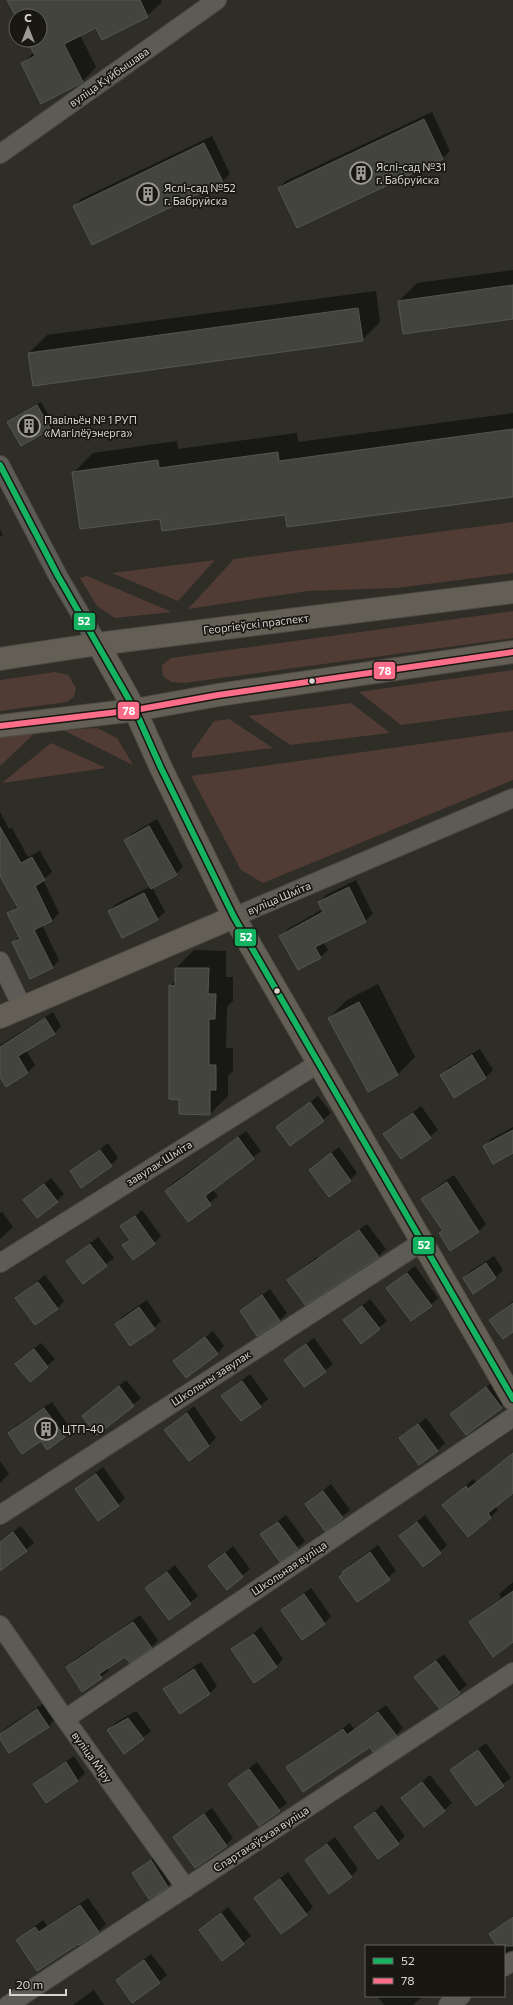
<svg xmlns="http://www.w3.org/2000/svg" width="513" height="2005" font-family="Commissioner,sans-serif">
<rect width="100%" height="100%" fill="#2e2d26"/>
<!-- green -->
<g fill="#513c35">
<polygon points="513,522 513,573 396,588 308,591 188,609 234,559"/>
<polygon points="215,560 178,601 112,573"/>
<polygon points="87,576 172,612 115,618 97,606 80,578"/>
<polygon points="513,611 513,638 184,683 171,682 163,676 162,665 171,658"/>
<polygon points="513,670 513,710 401,725 359,692"/>
<polygon points="55,672 68,675 76,688 74,697 67,702 0,711 0,680"/>
<polygon points="351,703 390,733 290,745 248,716"/>
<polygon points="229,719 273,748 192,758 192,752 214,721"/>
<polygon points="97,728 117,738 133,765 63,730"/>
<polygon points="513,731 513,780 263,883 241,870 191,776"/>
<polygon points="36,732 0,766 0,737"/>
<polygon points="51,743 106,768 2,783"/>
</g>
<!-- shadow -->
<g fill="#0007">
<polygon points="9,0 161,0 162,2 147,16 96,27 80,35 96,67 82,82 23,63 34,52 28,40 40,40 40,16 16,16"/>
<polygon points="432,112 450,151 443,158 298,227 279,188 286,181"/>
<polygon points="212,136 230,174 223,181 92,244 74,207 81,199"/>
<polygon points="513,270 513,318 399,301 417,283"/>
<polygon points="376,291 380,322 362,340 29,353 47,335"/>
<polygon points="41,402 54,425 50,429 9,422"/>
<polygon points="513,413 513,496 286,513 161,517 74,472 93,453 177,441 178,449 297,433 298,442"/>
<polygon points="0,529 3,535 0,537"/>
<polygon points="0,812 9,829 12,828 28,857 40,851 52,872 43,880 59,913 52,921 42,925 59,960 52,968 13,942 20,936 9,914 18,905 0,874"/>
<polygon points="157,819 183,867 176,874 152,887 165,912 157,919 109,911 116,904 151,886 125,840 133,833"/>
<polygon points="356,880 373,914 365,921 323,942 328,950 320,957 281,936 288,929 323,909 319,902 326,895"/>
<polygon points="194,950 226,951 226,977 233,977 233,1001 227,1007 226,1048 233,1048 233,1071 228,1076 228,1096 210,1114 180,1099 170,986 176,980 176,968"/>
<polygon points="378,984 415,1057 397,1075 329,1018 347,1000"/>
<polygon points="53,1012 61,1026 54,1034 26,1050 35,1065 28,1072 7,1086 0,1075 0,1045"/>
<polygon points="480,1049 493,1070 486,1077 454,1097 441,1076 448,1068"/>
<polygon points="318,1096 331,1113 323,1120 277,1128"/>
<polygon points="421,1106 438,1130 402,1158 385,1134"/>
<polygon points="513,1127 513,1152 484,1147 491,1139"/>
<polygon points="246,1131 261,1151 212,1189 218,1196 188,1220 166,1191 173,1183"/>
<polygon points="108,1143 118,1158 111,1165 71,1172"/>
<polygon points="339,1147 357,1173 350,1180 310,1170"/>
<polygon points="454,1175 486,1224 478,1232 440,1233 443,1230 423,1199 430,1192"/>
<polygon points="51,1178 64,1194 57,1201 25,1200"/>
<polygon points="142,1210 161,1236 154,1243 123,1245 130,1238 122,1227"/>
<polygon points="2,1212 13,1227 0,1239 0,1213"/>
<polygon points="367,1224 386,1249 378,1257 288,1280 317,1257 318,1259"/>
<polygon points="98,1237 114,1258 83,1282 68,1261"/>
<polygon points="494,1256 503,1270 496,1277 473,1292 464,1278 471,1271"/>
<polygon points="415,1266 438,1298 431,1305 388,1288"/>
<polygon points="45,1275 64,1301 57,1309 17,1298"/>
<polygon points="270,1289 287,1313 280,1320 258,1335 241,1311"/>
<polygon points="370,1299 387,1321 362,1342 345,1320"/>
<polygon points="147,1300 161,1321 154,1328 116,1324 123,1316"/>
<polygon points="513,1301 513,1331 490,1320"/>
<polygon points="213,1331 224,1346 217,1354 174,1361"/>
<polygon points="314,1338 333,1364 304,1386 285,1360"/>
<polygon points="41,1343 55,1359 30,1381 16,1364"/>
<polygon points="250,1374 268,1399 260,1406 222,1396"/>
<polygon points="126,1380 141,1398 97,1434 83,1416"/>
<polygon points="494,1381 509,1400 466,1434 452,1414"/>
<polygon points="52,1402 71,1429 64,1436 41,1440 9,1434 16,1426"/>
<polygon points="194,1406 216,1438 209,1445 166,1430"/>
<polygon points="426,1418 445,1443 437,1451 401,1438"/>
<polygon points="513,1453 513,1492 495,1506 498,1510 491,1517 468,1535 443,1505 473,1479 476,1482"/>
<polygon points="0,1461 9,1474 0,1483"/>
<polygon points="103,1467 125,1498 118,1505 76,1489"/>
<polygon points="331,1484 350,1510 325,1530 307,1504"/>
<polygon points="286,1515 305,1541 297,1548 261,1534"/>
<polygon points="425,1515 447,1545 440,1552 400,1536"/>
<polygon points="21,1526 34,1543 0,1570 0,1541"/>
<polygon points="378,1545 396,1571 358,1601 340,1577 350,1565"/>
<polygon points="233,1546 250,1569 227,1588 210,1566"/>
<polygon points="175,1565 198,1596 170,1619 146,1589"/>
<polygon points="513,1582 513,1641 470,1622 501,1598 499,1594"/>
<polygon points="311,1588 331,1616 324,1624 282,1610"/>
<polygon points="140,1615 158,1640 151,1647 126,1656 107,1668 109,1670 101,1677 67,1668 74,1660 97,1645 98,1646"/>
<polygon points="261,1627 283,1659 276,1667 233,1650"/>
<polygon points="444,1654 467,1685 439,1707 416,1677"/>
<polygon points="201,1662 217,1686 210,1693 180,1713 164,1689 172,1682"/>
<polygon points="44,1703 55,1719 48,1727 0,1737 0,1734 6,1728"/>
<polygon points="386,1705 403,1728 396,1735 370,1746 287,1767 295,1760 350,1723 354,1729"/>
<polygon points="136,1711 151,1731 143,1738 108,1731 115,1723"/>
<polygon points="486,1743 511,1778 476,1805 451,1771"/>
<polygon points="74,1756 85,1773 78,1780 46,1801 35,1784 42,1777"/>
<polygon points="257,1762 287,1803 279,1810 230,1784"/>
<polygon points="430,1775 452,1803 444,1810 403,1798"/>
<polygon points="382,1805 405,1836 398,1843 356,1827"/>
<polygon points="212,1808 233,1838 226,1845 174,1837"/>
<polygon points="335,1837 358,1869 351,1877 306,1860"/>
<polygon points="159,1854 175,1879 168,1886 150,1898 133,1873"/>
<polygon points="288,1872 313,1907 306,1914 256,1898"/>
<polygon points="88,1898 106,1924 98,1932 17,1940 43,1920 47,1926"/>
<polygon points="228,1907 251,1936 223,1959 200,1930"/>
<polygon points="513,1916 513,1950 504,1953 504,1946 498,1946 490,1934"/>
<polygon points="151,1954 167,1975 159,1982 117,1981"/>
<polygon points="94,1990 104,2005 73,2005"/>
<polygon points="377,1996 423,1996 413,2005 384,2005"/>
</g>
<!-- building -->
<g fill="#43453c" stroke="#565651">
<polygon points="7,0 140,0 148,17 102,40 96,28 64,44 83,82 41,104 21,63 35,56 27,40 40,40 40,16 16,16 16,17"/>
<polygon points="424,119 443,159 297,228 278,188"/>
<polygon points="204,143 223,182 92,245 73,206"/>
<polygon points="513,285 513,319 403,334 398,301"/>
<polygon points="358,308 363,341 33,386 28,353"/>
<polygon points="37,405 51,429 21,446 7,422"/>
<polygon points="513,429 513,497 287,527 285,515 162,531 160,519 80,529 72,472 158,460 159,468 278,452 279,461"/>
<polygon points="149,826 177,875 151,889 124,840"/>
<polygon points="0,827 21,863 32,857 45,880 35,886 52,921 34,930 53,968 30,979 12,942 20,939 7,913 18,908 0,876"/>
<polygon points="349,887 366,922 315,947 321,958 298,970 279,936 323,912 318,902"/>
<polygon points="144,893 158,920 122,938 108,911"/>
<polygon points="175,968 209,968 208,994 216,994 215,1019 209,1019 209,1065 216,1065 216,1090 210,1090 210,1115 179,1114 179,1100 169,1099 169,985 175,986"/>
<polygon points="359,1002 398,1075 368,1092 328,1018"/>
<polygon points="45,1018 55,1034 18,1056 28,1073 6,1087 0,1077 0,1047"/>
<polygon points="472,1055 486,1078 454,1098 440,1075"/>
<polygon points="310,1102 324,1121 290,1146 276,1127"/>
<polygon points="413,1113 431,1138 401,1159 383,1134"/>
<polygon points="513,1130 513,1153 493,1164 483,1146"/>
<polygon points="238,1137 254,1159 205,1196 211,1205 188,1222 165,1191"/>
<polygon points="100,1150 112,1166 81,1188 70,1171"/>
<polygon points="331,1153 351,1181 329,1197 309,1170"/>
<polygon points="447,1182 479,1232 450,1251 439,1233 443,1231 421,1199"/>
<polygon points="44,1184 58,1202 37,1218 23,1200"/>
<polygon points="135,1216 155,1244 133,1260 122,1245 130,1240 120,1226"/>
<polygon points="359,1230 379,1257 305,1305 287,1280"/>
<polygon points="90,1244 107,1266 83,1284 66,1261"/>
<polygon points="486,1263 496,1278 473,1294 463,1278"/>
<polygon points="407,1273 432,1306 411,1321 386,1288"/>
<polygon points="38,1282 58,1309 35,1325 15,1298"/>
<polygon points="262,1295 280,1321 257,1336 240,1311"/>
<polygon points="513,1303 513,1332 503,1339 489,1320"/>
<polygon points="362,1306 380,1329 361,1344 343,1320"/>
<polygon points="139,1307 155,1329 130,1346 115,1324"/>
<polygon points="205,1337 218,1354 186,1378 173,1361"/>
<polygon points="306,1344 326,1372 304,1387 284,1360"/>
<polygon points="34,1349 48,1367 30,1382 15,1364"/>
<polygon points="242,1381 261,1407 241,1421 221,1396"/>
<polygon points="119,1386 134,1406 97,1435 82,1416"/>
<polygon points="486,1387 502,1408 466,1435 450,1414"/>
<polygon points="44,1408 65,1437 47,1450 41,1441 22,1454 8,1433"/>
<polygon points="187,1413 209,1446 189,1461 164,1430"/>
<polygon points="418,1424 438,1451 419,1465 399,1438"/>
<polygon points="513,1453 513,1493 488,1513 491,1518 468,1537 442,1505 466,1486 468,1489"/>
<polygon points="96,1474 119,1506 98,1521 75,1489"/>
<polygon points="323,1491 343,1518 325,1531 305,1504"/>
<polygon points="278,1522 298,1549 280,1562 260,1534"/>
<polygon points="417,1522 441,1553 423,1567 399,1536"/>
<polygon points="13,1532 27,1551 0,1571 0,1542"/>
<polygon points="370,1552 390,1580 357,1602 339,1577 343,1574 342,1572"/>
<polygon points="225,1553 243,1577 227,1590 208,1566"/>
<polygon points="167,1572 191,1604 169,1620 145,1588"/>
<polygon points="513,1591 513,1642 493,1657 469,1622"/>
<polygon points="304,1594 325,1624 302,1640 281,1610"/>
<polygon points="133,1622 152,1648 130,1663 125,1657 99,1674 102,1678 82,1692 66,1667"/>
<polygon points="254,1634 277,1667 254,1683 231,1649"/>
<polygon points="436,1661 460,1693 439,1708 414,1677"/>
<polygon points="194,1669 210,1694 180,1714 163,1689"/>
<polygon points="37,1709 49,1727 9,1753 0,1739 0,1734"/>
<polygon points="378,1712 397,1736 373,1752 370,1747 303,1792 286,1767 343,1729 347,1735"/>
<polygon points="128,1718 144,1739 124,1754 107,1730"/>
<polygon points="478,1750 504,1786 476,1806 450,1770"/>
<polygon points="66,1762 78,1781 46,1803 33,1784"/>
<polygon points="249,1769 280,1811 259,1826 228,1784"/>
<polygon points="422,1782 445,1811 424,1827 401,1798"/>
<polygon points="375,1812 399,1844 378,1859 354,1827"/>
<polygon points="204,1814 227,1846 195,1868 173,1837"/>
<polygon points="327,1844 352,1877 329,1894 305,1860"/>
<polygon points="151,1860 168,1887 149,1899 132,1873"/>
<polygon points="280,1879 307,1915 281,1934 254,1898"/>
<polygon points="80,1905 99,1932 79,1945 78,1944 37,1971 16,1940 35,1927 39,1932"/>
<polygon points="221,1913 244,1944 222,1961 199,1930"/>
<polygon points="513,1917 513,1946 497,1946 489,1934"/>
<polygon points="144,1960 160,1983 132,2003 116,1980"/>
</g>
<g fill="none" stroke-linecap="round" stroke-linejoin="round">
<!-- minor casing -->
<g stroke="#4c4b45" stroke-width="20">
<g id="minor">
<polyline points="0,154 217,0"/>
<polyline points="0,465 58,576 98,644"/>
<polyline points="234,917 513,798"/>
<polyline points="0,961 22,1007"/>
<polyline points="0,1263 319,1063"/>
<polyline points="0,1515 422,1242"/>
<polyline points="0,1625 65,1719 186,1888"/>
<polyline points="65,1719 513,1417"/>
<polyline points="504,1967 513,1961"/>
<polyline points="8,2005 513,1672"/>
<polyline points="448,2005 461,1996"/>
</g>
</g>
<!-- major casing -->
<g stroke="#4c4b45" stroke-width="24">
<g id="major">
<polyline points="98,644 135,710 161,768 234,917 513,1399"/>
<polyline points="0,659 98,644 513,592"/>
<polyline points="0,726 135,710 218,695 513,652"/>
<polyline points="0,1017 234,917"/>
</g>
</g>
<!-- minor -->
<use href="#minor" stroke="#5c5b56" stroke-width="18"/>
<!-- major -->
<use href="#major" stroke="#645f55" stroke-width="22"/>
<!-- bus-1 casing -->
<g stroke="#191712" stroke-width="9">
<polyline id="bus-1" points="0,465 58,576 135,710 161,768 234,917 513,1399"/>
</g>
<!-- bus-2 casing -->
<g stroke="#191712" stroke-width="9">
<polyline id="bus-2" points="0,726 135,710 218,695 513,652"/>
</g>
<!-- bus-1 -->
<use href="#bus-1" stroke="#13b361" stroke-width="6"/>
<!-- bus-2 -->
<use href="#bus-2" stroke="#fb6d88" stroke-width="6"/>
</g>
<!-- icons -->
<defs>
<g id="building-ring" transform="scale(1.15)"><circle r="9.5" fill="#191712" stroke="#9c9a93" stroke-width="1.5"/><path d="M-4-6H4V6H1V3H-1V6H-4ZM-2.5-4.3h1.7v1.8h-1.7ZM.8-4.3h1.7v1.8H.8ZM-2.5-1h1.7V.8h-1.7ZM.8-1h1.7V.8H.8Z" fill="#9c9a93"/></g>
</defs>
<g fill-rule="evenodd">
<use href="#building-ring" x="361" y="173"/>
<use href="#building-ring" x="148" y="194"/>
<use href="#building-ring" x="29" y="426"/>
<use href="#building-ring" x="46" y="1429"/>
</g>
<!-- markers -->
<g fill="#d7d5cd" stroke="#191712" stroke-width="1.5">
<circle cx="312" cy="681" r="3.5"/>
<circle cx="277" cy="991" r="3.5"/>
</g>
<g text-anchor="middle" stroke-width="3.5" stroke-linejoin="round" paint-order="stroke">
<!-- street labels -->
<g font-size="11" fill="#d7d5cd" stroke="#191712">
<text transform="translate(109 77) rotate(-35)" y="4">вуліца Куйбышава</text>
<text transform="translate(256 624) rotate(-7)" y="4">Георгіеўскі праспект</text>
<text transform="translate(279 898) rotate(-23)" y="4">вуліца Шміта</text>
<text transform="translate(159 1163) rotate(-32)" y="4">завулак Шміта</text>
<text transform="translate(211 1378) rotate(-33)" y="4">Школьны завулак</text>
<text transform="translate(289 1568) rotate(-34)" y="4">Школьная вуліца</text>
<text transform="translate(92 1757) rotate(54)" y="4">вуліца Міру</text>
<text transform="translate(261 1839) rotate(-33)" y="4">Спартакаўская вуліца</text>
</g>
<!-- poi labels -->
<g font-size="11" fill="#d7d5cd" stroke="#191712" text-anchor="start">
<text x="376" y="171">Яслі-сад №31<tspan x="376" dy="13">г. Бабруйска</tspan></text>
<text x="164" y="192">Яслі-сад №52<tspan x="164" dy="13">г. Бабруйска</tspan></text>
<text x="44" y="424">Павільён № 1 РУП<tspan x="44" dy="13">«Магілёўэнерга»</tspan></text>
<text x="62" y="1433">ЦТП-40</text>
</g>
</g>
<g stroke="#191712" stroke-width="1.5">
<rect x="73" y="612" width="23" height="19" rx="4" fill="#13b361"/>
<rect x="373" y="661" width="23" height="19" rx="4" fill="#fb6d88"/>
<rect x="117" y="701" width="23" height="19" rx="4" fill="#fb6d88"/>
<rect x="234" y="928" width="23" height="19" rx="4" fill="#13b361"/>
<rect x="412" y="1236" width="23" height="19" rx="4" fill="#13b361"/>
</g>
<g font-size="11" text-anchor="middle" font-weight="bold" fill="#fff">
<text x="84" y="625">52</text>
<text x="385" y="675">78</text>
<text x="129" y="715">78</text>
<text x="246" y="941">52</text>
<text x="424" y="1249">52</text>
</g>
<!-- legend -->
<rect x="365" y="1945" width="140" height="52" fill="#191712" stroke="#65635d"/>
<rect x="373" y="1958" width="20" height="6" fill="#13b361" stroke="#65635d"/>
<text x="401" y="1965" font-size="12" fill="#d7d5cd">52</text>
<rect x="373" y="1978" width="20" height="6" fill="#fb6d88" stroke="#65635d"/>
<text x="401" y="1985" font-size="12" fill="#d7d5cd">78</text>
<!-- north arrow -->
<g transform="translate(28 28)"><circle r="19" fill="#191712" stroke="#65635d"/>
<path d="M0-3L7 15L0 10L-7 15Z" fill="#9c9a93"/>
<text y="-6" font-size="11" font-weight="bold" text-anchor="middle" fill="#d7d5cd">С</text>
</g>
<!-- scale -->
<path d="M10 1989v6h56v-6" fill="none" stroke="#d7d5cd" stroke-width="2"/>
<text x="16" y="1989" font-size="12" fill="#d7d5cd" stroke="#191712" stroke-width="3" paint-order="stroke">20 m</text>
</svg>
